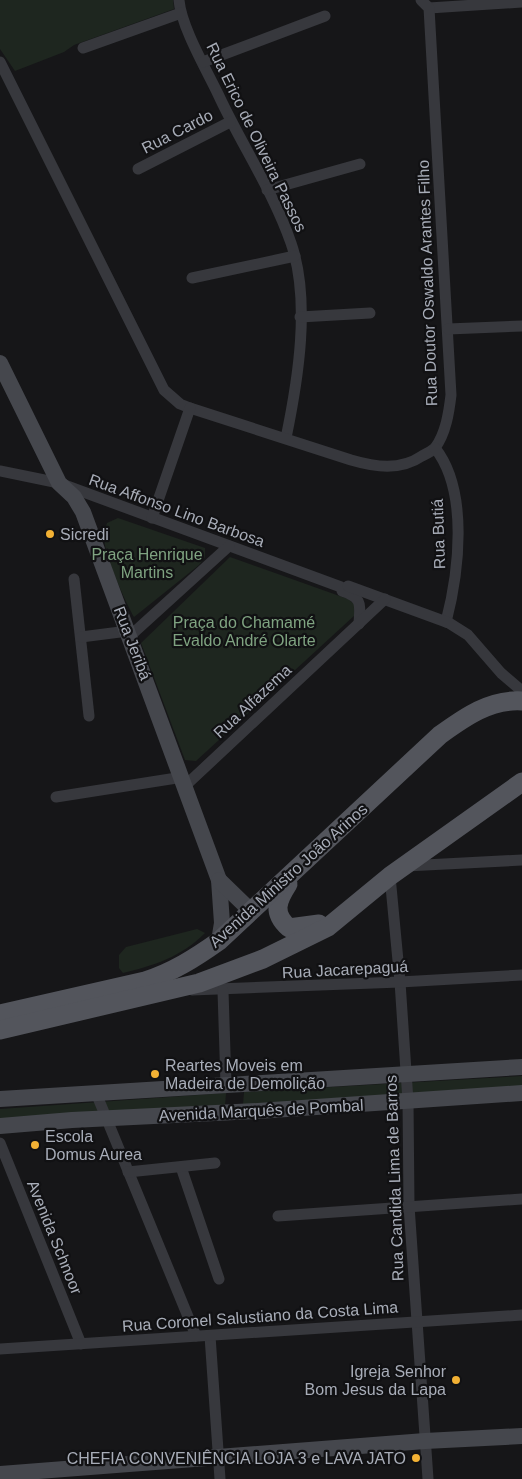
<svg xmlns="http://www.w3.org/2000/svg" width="522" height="1479" font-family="Arial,sans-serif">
<rect width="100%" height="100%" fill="#161618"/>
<!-- green -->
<g fill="#1e261f">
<polygon points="0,0 173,0 174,9 74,45 64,52 15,71 0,49"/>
<path d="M118,518l87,30v9l-6,8 -65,52c-9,-16 -31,-64 -30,-82 0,-4 2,-8 3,-12z"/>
<polygon points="230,557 348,599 354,604 355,615 196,761 185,760 141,643"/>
<path d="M197,929l8,4c-24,24 -50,32 -82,40l-4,-5v-13l7,-8z"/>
<polygon points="522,1076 522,1087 243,1105 244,1092"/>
<polygon points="226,1093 225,1106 0,1121 0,1109"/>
</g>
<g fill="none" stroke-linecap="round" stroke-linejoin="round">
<!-- street -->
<g stroke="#37383d" stroke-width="11">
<path d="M179,0c2,26 27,69 39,94 23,50 55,97 73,149 20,58 7,137 -5,195"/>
<polyline points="429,8 522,2"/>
<polyline points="83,48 181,13"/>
<path d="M0,62l164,328 16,14 10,4 161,52c24,7 49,11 71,-4 4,-2 10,-5 13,-8 11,-15 14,-36 16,-53l-22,-387 -8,-8"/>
<polyline points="203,62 325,16"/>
<polyline points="138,169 230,122"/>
<polyline points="267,190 360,164"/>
<polyline points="192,278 295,256"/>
<polyline points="300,317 370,313"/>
<polyline points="448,329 522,326"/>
<path d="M435,448c34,43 24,124 11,174"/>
<path d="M0,471l59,12 282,104 1,4c21,7 18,13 17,33"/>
<polyline points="152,518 190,408"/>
<polyline points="74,579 89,716"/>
<polyline points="348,586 449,623 468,635 501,673 522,691"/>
<polyline points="130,636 229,546"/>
<polyline points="81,637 128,631"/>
<polyline points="186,785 385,599"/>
<polyline points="56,797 183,777"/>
<polyline points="406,866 522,860"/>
<polyline points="390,876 400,982 408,1101 409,1206 428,1479"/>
<polyline points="192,990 400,982 522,975"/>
<polyline points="223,991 226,1084"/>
<polyline points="96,1093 196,1336"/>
<polyline points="0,1143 81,1344"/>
<polyline points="181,1167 219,1279"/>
<polyline points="128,1172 215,1163"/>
<polyline points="278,1216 522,1199"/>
<polyline points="210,1336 220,1479"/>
<polyline points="0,1349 522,1315"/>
</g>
<!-- secondary -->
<g stroke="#45474d" stroke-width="16">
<polyline points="0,363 59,483 74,497 83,512 219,880 222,923 219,941"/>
<polyline points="219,880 251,911"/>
<polyline points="0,1099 522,1067"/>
<polyline points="0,1126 72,1120 258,1111 522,1093"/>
<polyline points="0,1474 425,1441 522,1436"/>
</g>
<!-- primary -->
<g stroke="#53555c" stroke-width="19">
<path d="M288,884c-11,17 -16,29 1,44l30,-4"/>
<path d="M0,1014l145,-33c28,-9 50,-23 74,-40l221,-206c25,-18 50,-36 82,-34"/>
<polyline points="0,1030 199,983 263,959 328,927 390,876 522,782"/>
</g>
</g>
<!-- markers -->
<g fill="#f2b134" stroke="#111113" stroke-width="2">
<circle cx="50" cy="534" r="5"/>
<circle cx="155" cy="1074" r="5"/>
<circle cx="35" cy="1145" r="5"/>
<circle cx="456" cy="1380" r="5"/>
<circle cx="416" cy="1458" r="5"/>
</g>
<g text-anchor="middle" stroke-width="4.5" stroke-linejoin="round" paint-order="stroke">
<!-- street labels -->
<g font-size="16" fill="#a8adb8" stroke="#111113">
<text transform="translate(177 131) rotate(-27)" y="6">Rua Cardo</text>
<text transform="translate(257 137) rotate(64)" y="6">Rua Erico de Oliveira Passos</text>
<text transform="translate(427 283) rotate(-92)" y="6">Rua Doutor Oswaldo Arantes Filho</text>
<text transform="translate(177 510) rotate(20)" y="6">Rua Affonso Lino Barbosa</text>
<text transform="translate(438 534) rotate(-92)" y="6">Rua Butiá</text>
<text transform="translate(133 643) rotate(69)" y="6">Rua Jeribá</text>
<text transform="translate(252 701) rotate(-43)" y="6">Rua Alfazema</text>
<text transform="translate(288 875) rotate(-42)" y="6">Avenida Ministro João Arinos</text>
<text transform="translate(345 969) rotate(-3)" y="6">Rua Jacarepaguá</text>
<text transform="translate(261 1110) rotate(-3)" y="6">Avenida Marquês de Pombal</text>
<text transform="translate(394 1178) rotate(-92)" y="6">Rua Candida Lima de Barros</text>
<text transform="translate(55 1237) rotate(68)" y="6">Avenida Schnoor</text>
<text transform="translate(260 1316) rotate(-4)" y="6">Rua Coronel Salustiano da Costa Lima</text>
</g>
<!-- poi labels -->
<g font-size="16" fill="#a8adb8" stroke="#111113" text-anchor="start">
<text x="60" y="540">Sicredi</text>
<text x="165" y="1071">Reartes Moveis em<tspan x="165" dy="18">Madeira de Demolição</tspan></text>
<text x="45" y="1142">Escola<tspan x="45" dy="18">Domus Aurea</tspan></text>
<text x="446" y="1377" text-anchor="end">Igreja Senhor<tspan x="446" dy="18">Bom Jesus da Lapa</tspan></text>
<text x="406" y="1464" text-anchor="end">CHEFIA CONVENIÊNCIA LOJA 3 e LAVA JATO</text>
</g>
<!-- park labels -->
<g font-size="16" fill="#7fa381" stroke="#111113">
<text x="147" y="560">Praça Henrique<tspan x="147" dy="18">Martins</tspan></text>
<text x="244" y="628">Praça do Chamamé<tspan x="244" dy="18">Evaldo André Olarte</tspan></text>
</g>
</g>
</svg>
